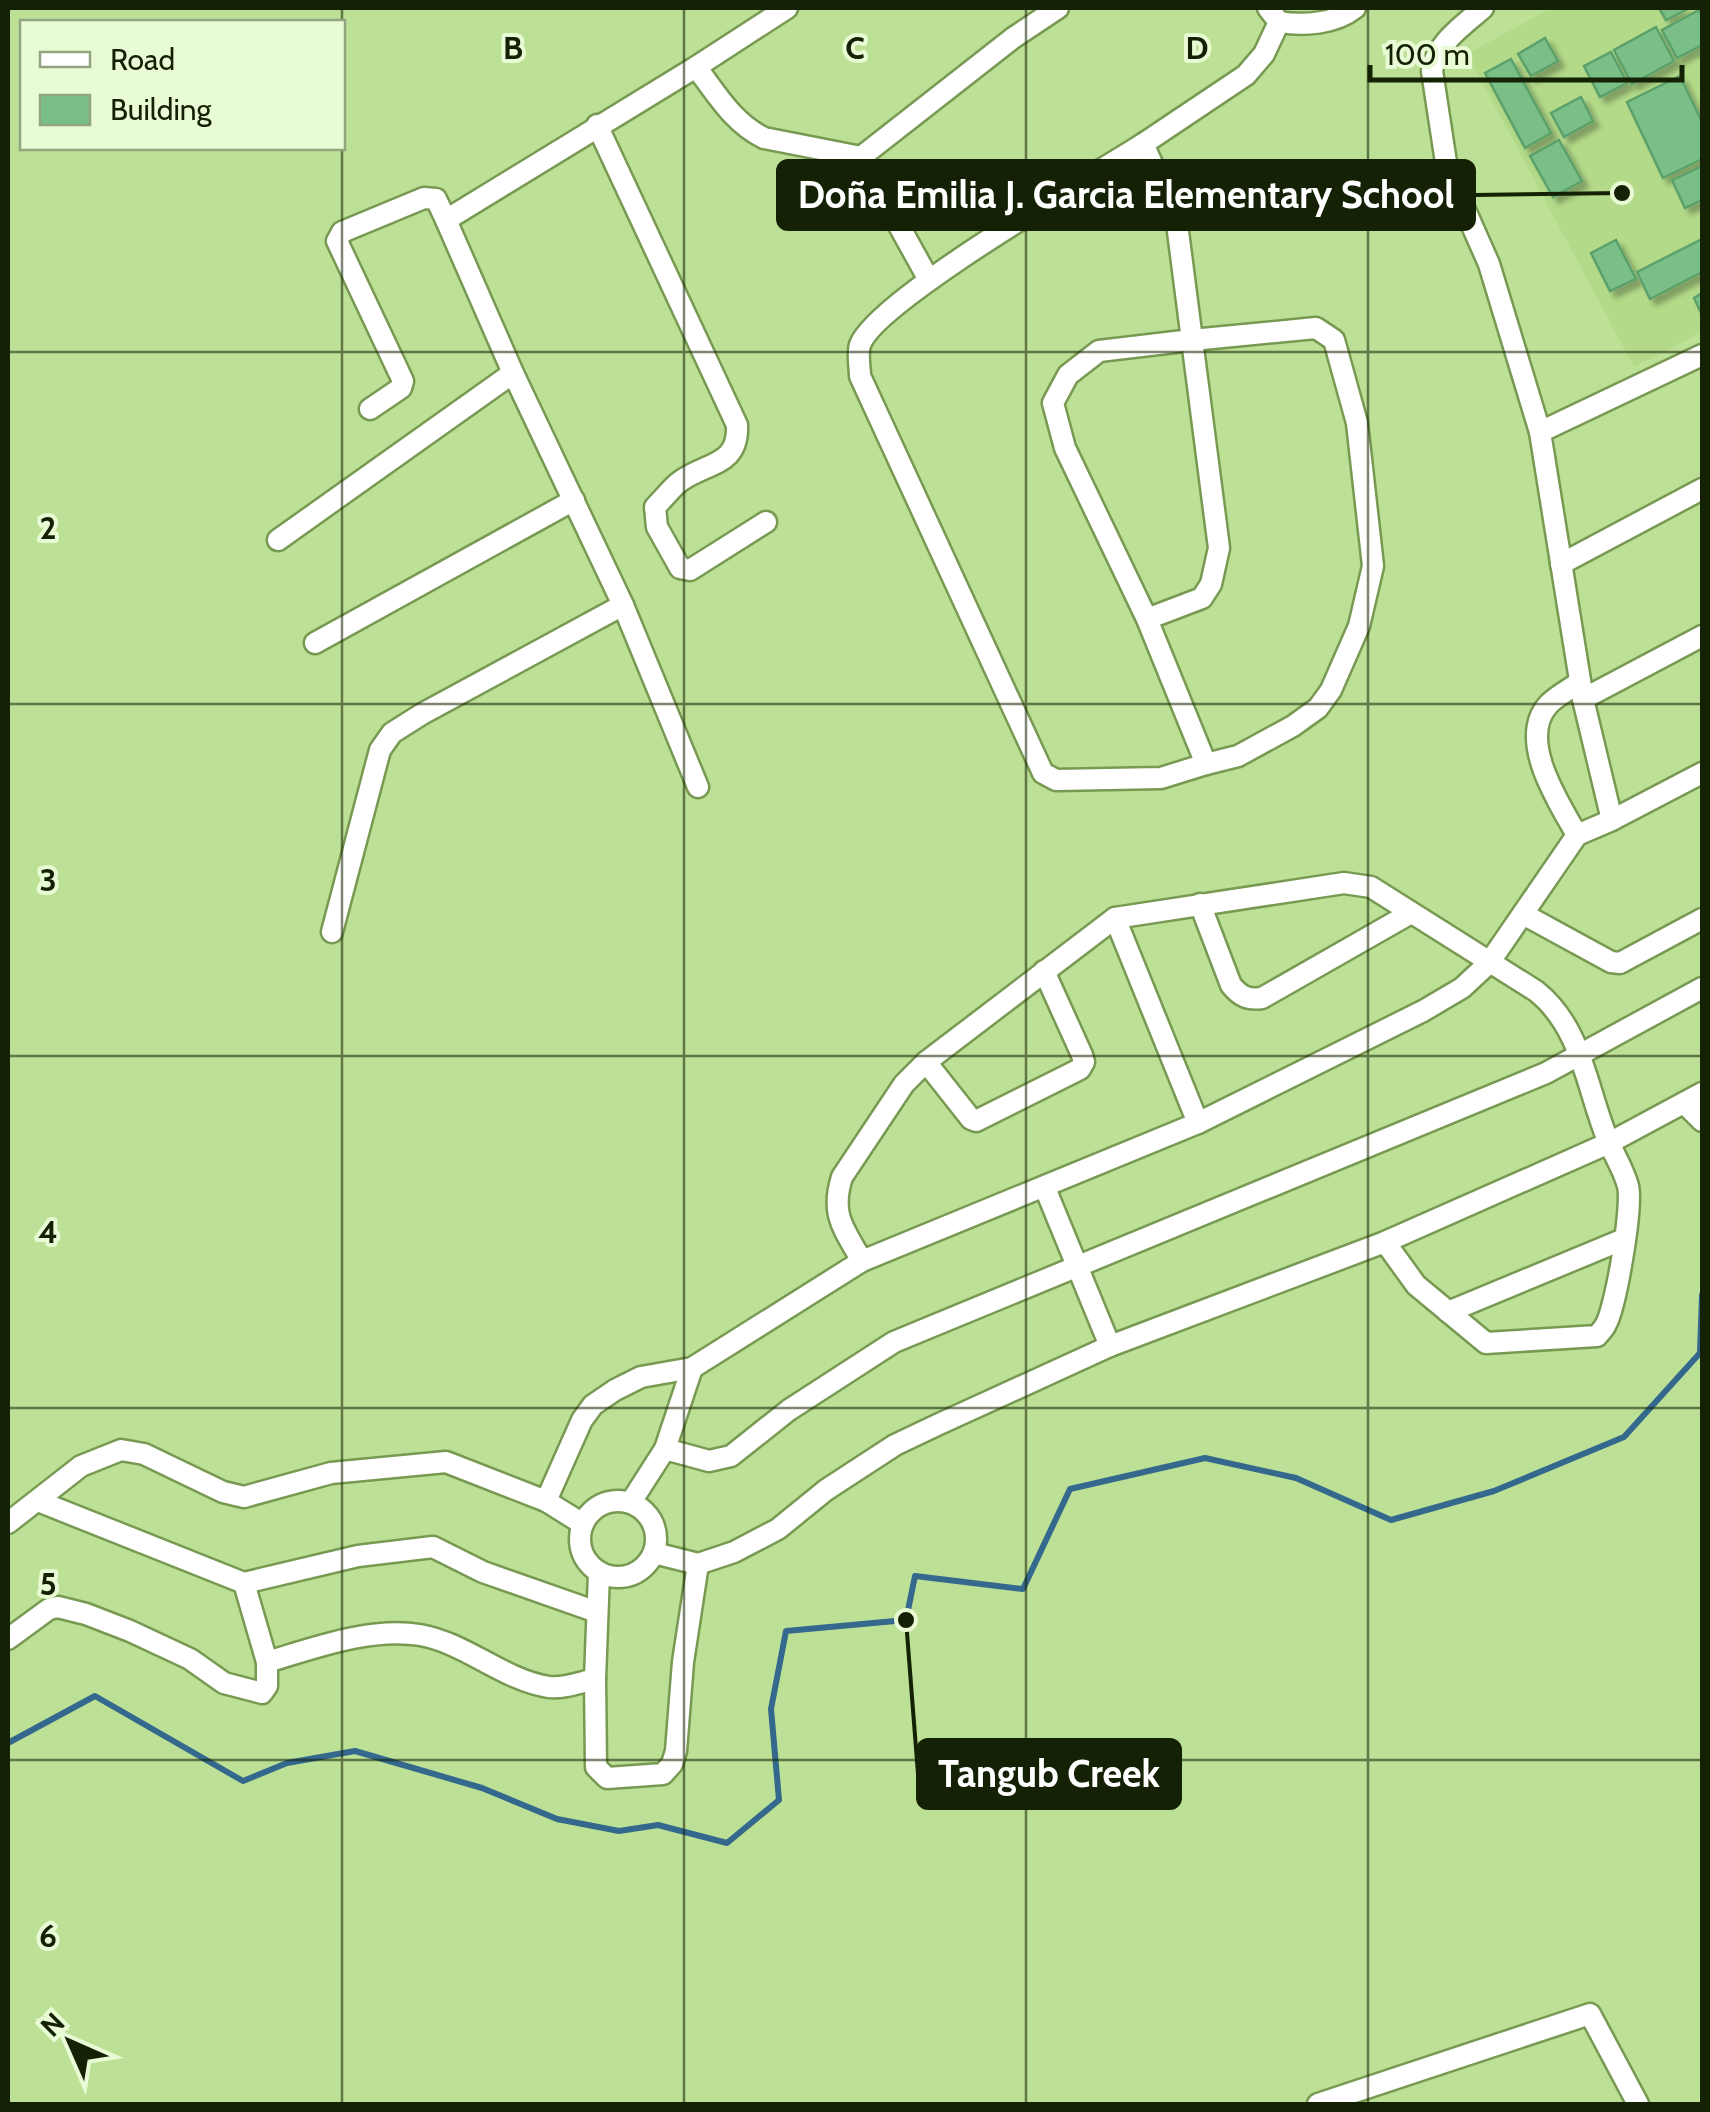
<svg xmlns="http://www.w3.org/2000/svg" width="1710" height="2112" font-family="Cabin,sans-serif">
<defs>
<filter id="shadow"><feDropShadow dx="6" dy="6" stdDeviation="2.5" flood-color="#0004"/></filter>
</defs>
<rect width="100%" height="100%" fill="#bce096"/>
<!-- built -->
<polygon fill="#b2da88" points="1551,8 1702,8 1702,332 1634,367 1467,54"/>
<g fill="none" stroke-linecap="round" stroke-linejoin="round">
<!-- stream -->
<polyline stroke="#34688d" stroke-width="6" points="8,1743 95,1696 243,1781 287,1763 355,1751 482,1788 557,1819 619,1831 658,1825 727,1843 779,1800 771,1709 786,1631 906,1620 915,1576 1023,1589 1070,1489 1205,1458 1296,1478 1391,1520 1494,1491 1624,1437 1700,1353 1702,1295"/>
</g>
<!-- building -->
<g fill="#7abf88" stroke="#5ca06b" stroke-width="2.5" filter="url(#shadow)">
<polygon points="1659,8 1690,8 1666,20"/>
<polygon points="1699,10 1702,17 1702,45 1677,58 1662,30"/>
<polygon points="1656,27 1674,61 1632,84 1614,50"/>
<polygon points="1545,38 1558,61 1531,76 1518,54"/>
<polygon points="1611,52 1627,83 1600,97 1584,66"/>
<polygon points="1511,59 1551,133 1525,148 1485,73"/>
<polygon points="1680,76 1702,122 1702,159 1663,178 1627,102"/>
<polygon points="1581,97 1593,121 1564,137 1551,113"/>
<polygon points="1559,140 1582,181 1553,197 1530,156"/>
<polygon points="1702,166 1702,200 1685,208 1672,180"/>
<polygon points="1702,239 1702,272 1650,299 1637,272"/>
<polygon points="1616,240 1636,279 1610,291 1591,253"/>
<polygon points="1702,293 1702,315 1694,298"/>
</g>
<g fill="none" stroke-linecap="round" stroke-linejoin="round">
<!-- street casing -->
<g stroke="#789952" stroke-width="25">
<g id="street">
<path d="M1268,8l11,14c25,4 56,2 76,-14"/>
<path d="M1483,8c-20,18 -47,35 -51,63l15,98 42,95 51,168 43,267 119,-63"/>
<path d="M696,67c21,27 36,55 68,71l97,19 152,-119 45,-30"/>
<path d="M597,125l140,300c2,43 -33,37 -59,58 -8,7 -15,16 -23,24l2,20 23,41 10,2 76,-48"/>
<path d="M1143,144l33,72 16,124 -93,11 -31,24 -15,28 12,45 82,171 59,145 -45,14 -105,2 -13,-7 -183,-397c0,-9 -3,-22 0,-31 15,-44 233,-169 283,-201z"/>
<polyline points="1143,144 1246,75 1264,54 1279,22"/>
<polyline points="861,157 929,280"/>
<polyline points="370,409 401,388 403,381 337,241 342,232 424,198 436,199 446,220"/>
<polyline points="1540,432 1702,355"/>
<polyline points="278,540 513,373"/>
<polyline points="1561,564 1702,489"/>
<polyline points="1147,619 1202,598 1211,584 1219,548 1192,340 1316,328 1334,340 1357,423 1373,566 1359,626 1331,690 1318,708 1293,726 1238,756 1206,764"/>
<polyline points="315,643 574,500"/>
<polyline points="698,787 623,605 513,373 446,220 696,67 787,8"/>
<polyline points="1612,820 1702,773"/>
<path d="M1577,835c-18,-32 -60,-95 -29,-130 8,-9 22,-16 32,-23"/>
<path d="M1200,904l31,81c9,11 16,15 31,13l149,-85"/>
<polyline points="1523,914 1611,962 1620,963 1702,919"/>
<polyline points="1115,918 1198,1123"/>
<polyline points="332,932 380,750 392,733 422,714 623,605"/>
<polyline points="926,1062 971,1119 976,1121 1080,1069 1084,1062 1082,1055 1044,971"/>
<polyline points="1684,1103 1702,1121"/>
<polyline points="1045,1188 1110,1346"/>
<path d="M862,1261c-18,-32 -32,-46 -20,-84l62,-93 22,-22 189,-144 229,-35 27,4 165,104c47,37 51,101 73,152 7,15 15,28 19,43 5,20 -12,120 -22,138 -2,5 -6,8 -9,12l-111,7 -70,-58 -31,-43"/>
<polyline points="1448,1312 1624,1239"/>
<polyline points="665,1449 709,1461 731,1456 789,1410 894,1342 1546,1073 1702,988"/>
<circle cx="618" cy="1539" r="38"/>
<polyline points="38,1501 244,1583 358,1556 433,1547 483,1572 597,1612"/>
<polyline points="546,1501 582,1420 593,1405 615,1390 641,1377 692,1368 862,1261 1198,1123 1423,1011 1462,988 1489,963 1577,835 1612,820 1583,699"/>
<polyline points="631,1502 665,1449 692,1368"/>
<polyline points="8,1523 81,1466 121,1450 144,1454 223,1492 244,1497 331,1473 446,1462 546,1501 583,1524"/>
<polyline points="654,1553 698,1564 734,1552 778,1529 826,1490 895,1445 937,1425 1110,1346 1385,1242 1609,1143 1702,1093"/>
<polyline points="244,1583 267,1662"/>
<path d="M8,1639l41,-30 9,-2 28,7 44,17 60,28 34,24 38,10 5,-7v-24c47,-14 103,-35 153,-27 46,8 83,45 129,52 14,2 32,-5 46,-8l4,-106"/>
<polyline points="595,1679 596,1767 607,1778 663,1774 672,1764 676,1751 683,1662 698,1564"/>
<polyline points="1318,2104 1590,2014 1638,2104"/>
</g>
</g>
<!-- street -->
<use href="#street" stroke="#fff" stroke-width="20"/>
</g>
<!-- grid -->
<path fill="none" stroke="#142104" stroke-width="2.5" stroke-opacity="0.55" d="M342,8v14M684,8v2096M1026,8v2096M1368,8v2096M342,148v1956M8,352h1694M8,704h1694M8,1056h1694M8,1408h1694M8,1760h1694"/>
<g font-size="32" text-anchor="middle" font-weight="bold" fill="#142104" stroke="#e8fbd5" stroke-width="8" stroke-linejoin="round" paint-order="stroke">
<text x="513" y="59">B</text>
<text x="855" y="59">C</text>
<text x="1197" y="59">D</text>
<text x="48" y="539">2</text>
<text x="48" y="891">3</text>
<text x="48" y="1243">4</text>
<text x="48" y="1595">5</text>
<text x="48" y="1947">6</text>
</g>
<!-- callouts -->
<path fill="none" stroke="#142104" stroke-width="4" d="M1622 193L1474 195M906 1620L918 1774"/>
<g fill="#142104" stroke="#e8fbd5" stroke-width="4">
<circle cx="1622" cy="193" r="10"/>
<circle cx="906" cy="1620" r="10"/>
</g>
<g fill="#142104" stroke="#142104" stroke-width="4">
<rect x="778" y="161" width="696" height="68" rx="10"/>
<rect x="918" y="1740" width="262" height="68" rx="10"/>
</g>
<g font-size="38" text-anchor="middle" font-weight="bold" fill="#fff">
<text x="1126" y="208">Doña Emilia J. Garcia Elementary School</text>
<text x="1049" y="1787">Tangub Creek</text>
</g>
<!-- border -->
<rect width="1710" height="2112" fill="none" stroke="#142104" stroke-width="20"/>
<!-- legend -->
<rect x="20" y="20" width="325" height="130" fill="#e8fbd5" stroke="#93a481" stroke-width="2.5"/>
<rect x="40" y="52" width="50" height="15" fill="#ffffff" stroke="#93a481" stroke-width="2.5"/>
<text x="110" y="70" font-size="30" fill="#142104">Road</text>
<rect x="40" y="95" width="50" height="30" fill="#7abf88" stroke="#93a481" stroke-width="2.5"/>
<text x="110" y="120" font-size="30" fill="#142104">Building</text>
<!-- north arrow -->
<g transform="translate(70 2042) rotate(315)" stroke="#e8fbd5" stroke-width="8" paint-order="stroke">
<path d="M0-8L18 38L0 25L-18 38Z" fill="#142104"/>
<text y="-15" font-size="28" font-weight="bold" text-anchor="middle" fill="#142104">N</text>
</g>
<!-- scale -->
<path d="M1370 65v15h312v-15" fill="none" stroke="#142104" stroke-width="5"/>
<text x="1385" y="65" font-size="30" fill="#142104" stroke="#e8fbd5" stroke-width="8" paint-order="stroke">100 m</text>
</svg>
